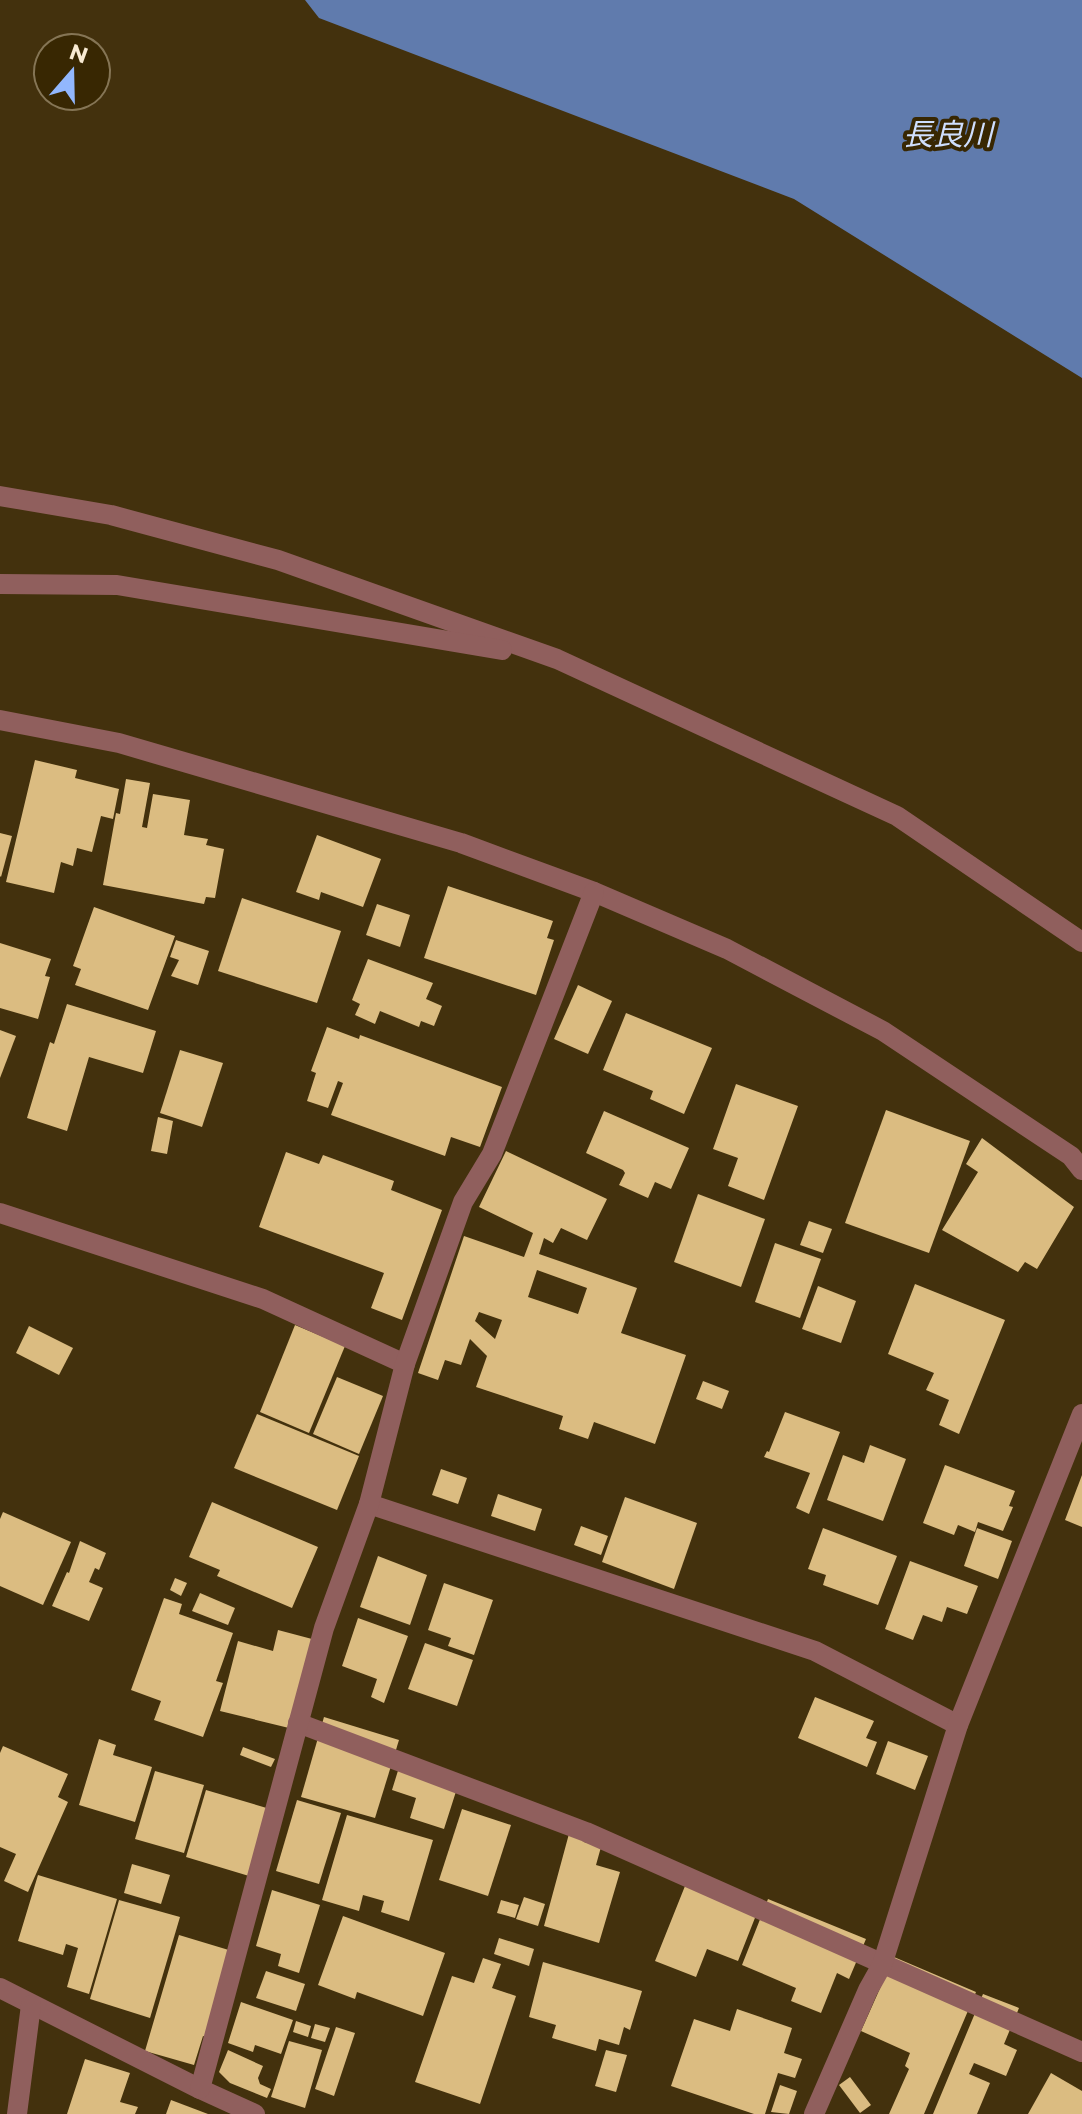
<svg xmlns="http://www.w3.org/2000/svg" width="1082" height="2114" font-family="Montserrat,'Noto Sans JP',sans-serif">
<rect width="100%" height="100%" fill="#43310d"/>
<!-- water -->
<polygon fill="#607bad" points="305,0 1082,0 1082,378 794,199 319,18"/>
<!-- building -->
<g fill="#dbbc81" fill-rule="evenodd">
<polygon points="35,760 77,770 75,778 119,789 113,819 101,816 92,852 77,848 73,866 61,862 54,893 6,882"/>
<polygon points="126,779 150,783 142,827 147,828 153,794 190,800 184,835 208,839 206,845 224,849 215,898 206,897 204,904 103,885 116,813 120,814"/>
<polygon points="0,833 12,836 1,877 0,876"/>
<polygon points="317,835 381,859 363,907 321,892 319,900 296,892"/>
<polygon points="448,886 553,921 547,938 554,940 536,995 424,958"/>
<polygon points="242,898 341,931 317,1003 218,971"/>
<polygon points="377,904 410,915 400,947 366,935"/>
<polygon points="94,907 175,936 148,1010 75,985 81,969 73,966"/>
<polygon points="176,940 209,951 198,985 171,976 179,960 170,957"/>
<polygon points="0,943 51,959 45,976 50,977 38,1019 0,1008"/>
<polygon points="368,959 433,983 426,999 442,1006 434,1026 421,1021 419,1027 380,1011 375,1024 355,1015 360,1004 352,1000"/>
<polygon points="578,985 612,1001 588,1054 554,1039"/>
<polygon points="67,1004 156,1031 143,1073 89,1057 67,1131 27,1118 50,1042 54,1044"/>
<polygon points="626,1013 712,1048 684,1114 650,1099 653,1091 603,1070"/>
<polygon points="327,1027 359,1039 360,1035 502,1087 480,1147 451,1137 445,1156 331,1115 343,1083 338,1081 328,1108 307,1101 316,1073 311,1071"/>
<polygon points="0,1030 16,1036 0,1078"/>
<polygon points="180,1050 223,1063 202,1127 160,1113"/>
<polygon points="736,1084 798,1106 764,1200 728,1186 738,1158 713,1149"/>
<polygon points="886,1110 970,1141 929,1253 845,1223"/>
<polygon points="604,1111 689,1148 671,1189 655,1182 648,1198 619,1185 625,1173 623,1170 586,1153"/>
<polygon points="158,1117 173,1121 167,1154 151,1151"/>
<polygon points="982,1138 1074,1207 1037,1269 1025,1262 1018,1272 942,1230 978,1172 966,1164"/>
<path d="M506,1151l101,48 -20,41 -26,-12 -8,15 -9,-5 -5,16 98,34 -16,45 65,22 -31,89 -61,-22 -6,17 -29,-10 4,-13 -87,-29 11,-31 -17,-17 -9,26 -16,-5 -7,20 -20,-7 46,-137 60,21 9,-24 -54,-26zM537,1270l50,18 -9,26 -50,-17zM479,1312l23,8 -7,19 -20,-18z"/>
<polygon points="286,1152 319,1164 323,1155 394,1181 391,1190 442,1210 402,1320 371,1308 384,1273 259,1227"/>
<polygon points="698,1194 765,1219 741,1287 674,1262"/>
<polygon points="809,1221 832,1229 823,1253 800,1245"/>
<polygon points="775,1243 821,1259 800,1318 755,1302"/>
<polygon points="915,1284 1005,1320 959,1434 939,1425 949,1400 926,1390 934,1373 888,1354"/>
<polygon points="818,1286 856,1301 841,1343 802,1329"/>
<polygon points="295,1325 345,1346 309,1433 260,1412"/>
<polygon points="29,1326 73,1348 59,1375 16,1353"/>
<polygon points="337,1377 383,1396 359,1454 313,1434"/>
<polygon points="703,1381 729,1391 722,1409 696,1399"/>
<polygon points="785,1412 840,1432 809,1514 796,1508 810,1473 764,1457 767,1451 769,1452"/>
<polygon points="257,1414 359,1456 337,1510 234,1468"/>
<polygon points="870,1445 906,1459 883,1521 827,1500 843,1455 864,1463"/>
<polygon points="945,1465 1015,1491 1009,1506 1013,1507 1003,1531 978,1522 975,1532 958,1525 954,1535 923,1523"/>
<polygon points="441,1469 467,1478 458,1504 432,1495"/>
<polygon points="1082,1475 1082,1527 1065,1520"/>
<polygon points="498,1494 542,1509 535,1531 491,1516"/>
<polygon points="625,1497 697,1523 674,1589 602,1562"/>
<polygon points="212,1502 318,1547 292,1608 217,1576 220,1570 189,1557"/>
<polygon points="3,1512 71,1542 43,1605 0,1586 0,1519"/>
<polygon points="581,1526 608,1536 601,1555 574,1545"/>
<polygon points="823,1528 897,1556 878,1605 823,1585 826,1575 808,1569"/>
<polygon points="977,1528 1012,1541 998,1579 964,1566"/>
<polygon points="80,1541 106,1553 99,1570 95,1568 89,1582 103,1588 89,1621 52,1606 67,1572 69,1573"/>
<polygon points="378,1556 427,1575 410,1625 360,1607"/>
<polygon points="910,1561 978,1586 967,1614 947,1607 942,1622 923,1615 913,1640 885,1629"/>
<polygon points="175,1578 187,1583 181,1596 170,1590"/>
<polygon points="444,1583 493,1600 474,1655 448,1646 451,1638 428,1630"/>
<polygon points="200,1593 235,1608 228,1625 192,1611"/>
<polygon points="164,1598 182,1604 179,1614 233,1633 216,1681 223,1683 203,1737 154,1720 161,1701 131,1690"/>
<polygon points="358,1618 408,1636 384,1703 371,1697 377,1679 342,1666"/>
<polygon points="278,1630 312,1639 289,1728 220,1711 238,1641 273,1651"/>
<polygon points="425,1643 473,1660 457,1706 408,1689"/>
<polygon points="815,1697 874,1721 866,1738 877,1742 867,1767 798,1738"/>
<polygon points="324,1717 399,1740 375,1818 301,1797"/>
<polygon points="99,1739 116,1745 113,1755 152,1767 135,1822 79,1805"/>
<polygon points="888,1741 928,1756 915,1790 876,1774"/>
<polygon points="3,1746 68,1774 58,1797 68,1802 28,1892 4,1881 16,1854 0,1847 0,1753"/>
<polygon points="243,1747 275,1759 271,1767 240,1755"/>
<polygon points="401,1761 460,1779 444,1829 410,1818 416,1798 392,1790"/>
<polygon points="155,1771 204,1785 184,1853 135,1839"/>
<polygon points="206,1790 270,1809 249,1876 186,1857"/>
<polygon points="297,1800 341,1813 319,1884 276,1871"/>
<polygon points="462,1809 511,1825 488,1896 439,1880"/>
<polygon points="347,1815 433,1840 409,1921 381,1912 384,1901 363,1895 359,1911 322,1900"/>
<polygon points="573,1819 590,1824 584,1842 601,1847 596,1865 620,1872 599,1943 544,1926"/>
<polygon points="132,1864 170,1875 161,1904 124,1893"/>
<polygon points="691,1871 762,1900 738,1961 707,1949 696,1977 655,1961"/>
<polygon points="38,1875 117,1899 89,1994 67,1987 78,1948 66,1944 63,1955 18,1941"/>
<polygon points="272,1890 320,1905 299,1973 278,1966 281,1954 256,1946"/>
<polygon points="524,1897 545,1904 538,1926 516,1919"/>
<polygon points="768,1899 866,1939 849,1979 837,1973 821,2013 791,2001 796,1988 742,1965"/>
<polygon points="119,1900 180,1917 150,2018 90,1999"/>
<polygon points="501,1900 519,1905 515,1918 497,1913"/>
<polygon points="343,1916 445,1953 423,2016 357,1992 355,1999 318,1985"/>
<polygon points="179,1935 232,1951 206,2037 203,2036 194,2065 145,2051"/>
<polygon points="499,1938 534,1949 529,1966 494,1954"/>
<polygon points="894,1957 976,1992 924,2114 889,2114 909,2069 905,2066 910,2053 861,2031"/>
<polygon points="483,1958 501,1964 492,1988 516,1996 480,2104 415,2082 452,1976 474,1983"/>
<polygon points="543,1962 642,1991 630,2030 624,2027 619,2045 599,2039 596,2051 552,2038 556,2025 529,2017"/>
<polygon points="266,1971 305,1984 296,2011 256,1998"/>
<polygon points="983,1994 1019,2008 1004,2044 1017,2050 1006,2076 974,2063 969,2074 990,2083 977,2114 933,2114"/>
<polygon points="241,2002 293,2020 281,2054 255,2045 253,2052 228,2043"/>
<polygon points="737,2009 792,2028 784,2053 802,2059 795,2078 778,2073 765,2114 754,2114 671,2086 694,2019 730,2031"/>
<polygon points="296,2021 311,2026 308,2037 293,2032"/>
<polygon points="315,2024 330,2028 325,2042 311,2038"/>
<polygon points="336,2027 355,2033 334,2096 315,2089"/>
<polygon points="289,2041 322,2050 305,2108 271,2097"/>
<polygon points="228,2050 263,2066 258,2078 260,2084 271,2089 267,2098 230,2083 219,2072"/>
<polygon points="606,2050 627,2055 616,2092 595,2086"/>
<polygon points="85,2059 130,2073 120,2102 138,2107 135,2114 67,2114"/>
<polygon points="1051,2073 1082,2091 1082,2114 1028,2114"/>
<polygon points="850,2077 871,2105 860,2113 839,2085"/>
<polygon points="780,2085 797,2091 789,2114 771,2112"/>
<polygon points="171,2100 208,2114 166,2114"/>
</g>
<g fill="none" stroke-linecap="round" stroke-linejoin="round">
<!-- minor -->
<g stroke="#905f5d" stroke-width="20">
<polyline points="0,496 111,515 278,560 557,659 897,816 1082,942"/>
<polyline points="0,584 117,585 502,650"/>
<polyline points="0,720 119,743 461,843 594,892 727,949 883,1031 1071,1156 1082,1170"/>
<polyline points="0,1213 263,1299 405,1364"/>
<polyline points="369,1504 815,1651 958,1725"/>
<polyline points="298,1723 586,1832 1082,2052"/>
<polyline points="0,1988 200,2089 255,2114"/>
<polyline points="200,2089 324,1628 369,1504 405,1364 463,1202 492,1154 594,892"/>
<polyline points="17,2114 31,2005"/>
<polyline points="814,2114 868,1990 882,1965 958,1725 1082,1414"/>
</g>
</g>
<g text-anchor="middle" stroke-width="8" stroke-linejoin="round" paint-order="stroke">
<!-- water labels -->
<g font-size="30" font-style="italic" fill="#cfdffe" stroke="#382702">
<text x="948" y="145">長良川</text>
</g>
</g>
<!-- north arrow -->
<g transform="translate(72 72) rotate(20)"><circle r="38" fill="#382702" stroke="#857555" stroke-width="2"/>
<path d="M0-6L14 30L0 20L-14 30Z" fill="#92b7fd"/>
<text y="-12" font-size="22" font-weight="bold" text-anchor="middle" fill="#f8ead2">N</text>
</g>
</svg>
